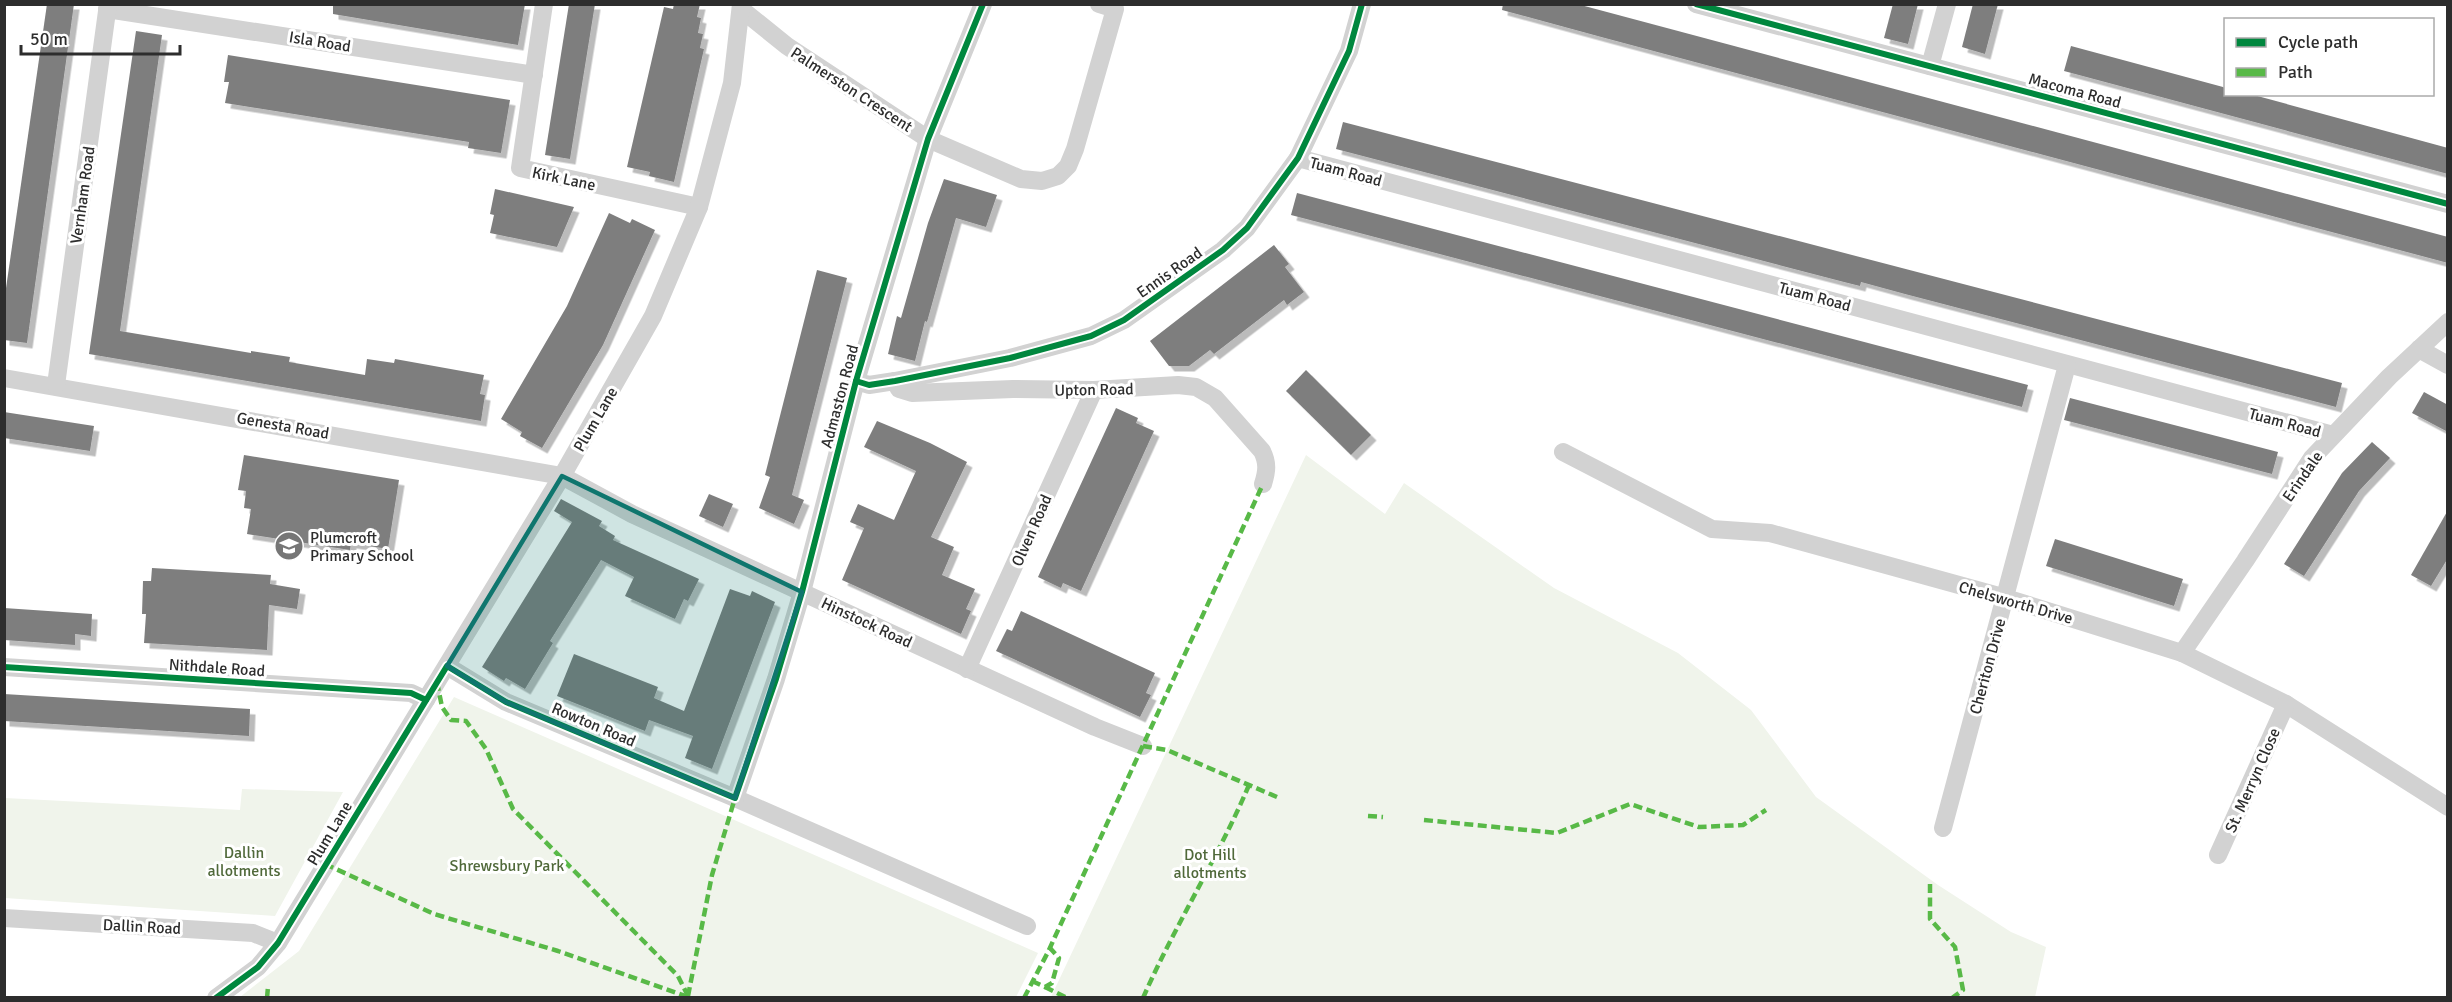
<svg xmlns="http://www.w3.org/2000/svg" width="2452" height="1002" font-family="Signika,sans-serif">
<defs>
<filter id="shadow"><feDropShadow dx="5.5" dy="5.5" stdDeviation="0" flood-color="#0004"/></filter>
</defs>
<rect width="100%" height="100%" fill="#fff"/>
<!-- green -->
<g fill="#f0f4eb">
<polygon points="1306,455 1385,514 1404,483 1554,588 1678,653 1751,710 1816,797 1938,885 2011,932 2046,947 2035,997 1051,997"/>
<polygon points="454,697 1038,953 1016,997 240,997 299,951"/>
<polygon points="242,789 343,792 275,916 5,898 5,798 240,810"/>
</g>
<!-- building -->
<g fill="#7e7e7e" filter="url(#shadow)">
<polygon points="47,4 74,4 27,343 4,340 4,302"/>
<polygon points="333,4 525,4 518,45 333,14"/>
<polygon points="569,4 595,4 570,159 545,155"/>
<polygon points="674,4 700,4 697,17 701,18 698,33 703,34 700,48 704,49 674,182 649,176 650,172 627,167 664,7 673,9"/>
<polygon points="1503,4 1577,4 2448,237 2448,263 1605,38 1502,10"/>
<polygon points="1893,4 1918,4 1908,44 1884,38"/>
<polygon points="1973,4 1998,4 1985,54 1962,47"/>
<polygon points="136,31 162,35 120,331 251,353 251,351 290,357 289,362 365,375 367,359 394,363 395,359 484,375 480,394 485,395 481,421 89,354"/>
<polygon points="2071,46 2223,87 2226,89 2226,94 2250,94 2448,148 2448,174 2064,71"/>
<polygon points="228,55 510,100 501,153 468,148 469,142 225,103 229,82 224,82"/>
<polygon points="1343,122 2342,383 2336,407 1905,294 1861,282 1860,286 1844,282 1336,149"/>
<polygon points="944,179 997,195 986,227 956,218 927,322 925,321 915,361 888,354 897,316 901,318 928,223"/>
<polygon points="495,189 574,207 557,247 490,233 494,215 490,214"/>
<polygon points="1297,193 2028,385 2022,407 1291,215"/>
<polygon points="609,213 630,223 632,219 655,230 603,345 542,448 520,436 522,432 501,419 567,306"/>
<polygon points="1274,245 1289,264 1285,267 1304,292 1287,305 1284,300 1214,354 1210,350 1189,366 1169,366 1150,341"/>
<polygon points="817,270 847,278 792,495 804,500 794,524 759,508 770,477 765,475"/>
<polygon points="1306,370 1371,435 1351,455 1286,391"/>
<polygon points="2424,392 2448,405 2448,432 2412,413"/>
<polygon points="2070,398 2278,452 2272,474 2064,420"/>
<polygon points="1116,408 1138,418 1136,423 1154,431 1081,591 1063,583 1061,588 1038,577"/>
<polygon points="4,412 94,426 90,451 4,438"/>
<polygon points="877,421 930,443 967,462 931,537 954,547 942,575 975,589 966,609 971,611 961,634 842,580 864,528 850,522 858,504 894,520 916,471 864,447"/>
<polygon points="2372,442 2390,458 2359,491 2304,576 2284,564 2342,473"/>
<polygon points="244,455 399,480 388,549 351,543 350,550 247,534 251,509 244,508 246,491 238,490"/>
<polygon points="709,494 733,504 723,527 699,516"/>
<polygon points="561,499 602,521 599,526 615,536 613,540 699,579 688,601 684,599 675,619 625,596 634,577 601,560 550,641 553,643 525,689 506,678 504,681 482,667 572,522 554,511"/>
<polygon points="2448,510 2448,558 2431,586 2411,575"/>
<polygon points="2055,539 2183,579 2174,606 2046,566"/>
<polygon points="152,568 271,575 270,584 300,589 297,609 269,605 267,650 144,643 146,614 142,614 143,581 151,581"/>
<polygon points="730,589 750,596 752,591 775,602 712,769 685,758 693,736 649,720 645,731 557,696 574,654 658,687 654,698 684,711"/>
<polygon points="4,608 92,614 91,636 75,634 75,645 4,640"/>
<polygon points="1021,611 1155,673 1146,693 1151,695 1140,717 996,651 1007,629 1012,631"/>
<polygon points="4,694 250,709 249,736 4,721"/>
</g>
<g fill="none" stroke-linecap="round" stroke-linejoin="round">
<!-- minor -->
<g stroke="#d2d2d2" stroke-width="18">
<polyline points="544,4 520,168 699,207"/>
<polyline points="1696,4 2448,204"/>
<polyline points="107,9 534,75"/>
<polyline points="741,9 787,46 928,139 1021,179 1042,181 1058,176 1068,166 1075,149 1115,9 1099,4"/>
<polyline points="1930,66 1947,4"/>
<polyline points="1298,158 2333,435"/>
<polyline points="2419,349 2448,365"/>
<polyline points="4,378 562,476 632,514 1095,727 1143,746"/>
<polyline points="856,381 869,385 895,381 1010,358 1091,336 1124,320 1223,250 1247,228 1298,158 1349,51 1362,4"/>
<path d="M895,381l4,8 13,4 101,-4 81,1 84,-5 18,2 19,11 47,53c6,12 5,20 1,33"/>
<polyline points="56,385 108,4"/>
<polyline points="1563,452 1712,529 1770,533 2006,598 2182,653 2286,704 2448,807"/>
<polyline points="2182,653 2245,561 2312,458 2389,377 2448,322"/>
<polyline points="447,666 506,702 735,798 1027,926"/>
<polyline points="4,667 411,693 426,700"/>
<polyline points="967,669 1094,390"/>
<polyline points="735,798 776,679 802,592 856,381 928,139 983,4"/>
<polyline points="1943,828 2067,365"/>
<polyline points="2218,855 2286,704"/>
<polyline points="4,918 253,933 278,943"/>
<polyline points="216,998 258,967 278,943 562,476 653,316 699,207 732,83 741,4"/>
</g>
<!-- quiet -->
<g stroke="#58b947" stroke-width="4.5" stroke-dasharray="9 4.5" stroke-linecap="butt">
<polyline points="437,682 442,707 451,720 466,721 486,749 513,809 678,976 688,996"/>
<polyline points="1143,746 1167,750 1277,797"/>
<polyline points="1368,816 1383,817"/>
<polyline points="1424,820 1557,833 1630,804 1699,827 1743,825 1766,810"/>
<polyline points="325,864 434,914 558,951 691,998"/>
<polyline points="1930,884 1930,919 1955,947 1963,990 1952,998"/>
<polyline points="1032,981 1045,987 1052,983 1059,958 1050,948"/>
<polyline points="1045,987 1067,998"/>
<polyline points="688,996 712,875 735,798"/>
<polyline points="267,998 268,987"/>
<polyline points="1024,998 1048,952 1263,484"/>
<path d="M1143,998c32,-73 75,-140 106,-213"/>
</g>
<!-- cycleway casing -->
<g stroke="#fff" stroke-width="10">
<g id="cycleway">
<polyline points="1696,4 2448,204"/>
<polyline points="856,381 869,385 895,381 1010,358 1091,336 1124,320 1223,250 1247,228 1298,158 1349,51 1362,4"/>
<polyline points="4,667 411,693 426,700"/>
<polyline points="216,998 258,967 278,943 447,666 506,702 735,798 776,679 802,592 856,381 928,139 983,4"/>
</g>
</g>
<!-- cycleway -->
<use href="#cycleway" stroke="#00873e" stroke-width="6"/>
</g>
<!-- marked area -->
<path fill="#0f766e" fill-opacity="0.2" stroke="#0f766e" stroke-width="4.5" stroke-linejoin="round" d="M562,476l240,116 -67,206 -229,-96 -59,-36z"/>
<!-- icons -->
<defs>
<g id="school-disc" transform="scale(1.5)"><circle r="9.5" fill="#767676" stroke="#fff"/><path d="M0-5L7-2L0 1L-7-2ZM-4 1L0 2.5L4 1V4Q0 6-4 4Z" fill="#fff"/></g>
</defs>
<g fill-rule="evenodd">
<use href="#school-disc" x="289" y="546"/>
</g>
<g text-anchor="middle" stroke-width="6" stroke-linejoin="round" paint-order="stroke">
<!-- street labels -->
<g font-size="16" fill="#2d2d2d" stroke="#fff">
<text transform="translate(320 41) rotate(9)" y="6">Isla Road</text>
<text transform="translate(852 89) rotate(33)" y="6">Palmerston Crescent</text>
<text transform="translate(2075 90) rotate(15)" y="6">Macoma Road</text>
<text transform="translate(1346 171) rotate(15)" y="6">Tuam Road</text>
<text transform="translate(564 178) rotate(12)" y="6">Kirk Lane</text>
<text transform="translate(82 195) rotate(-82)" y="6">Vernham Road</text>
<text transform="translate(1169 272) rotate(-35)" y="6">Ennis Road</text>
<text transform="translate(1815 296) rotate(15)" y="6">Tuam Road</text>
<text transform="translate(1094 389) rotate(-1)" y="6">Upton Road</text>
<text transform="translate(839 396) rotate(-75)" y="6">Admaston Road</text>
<text transform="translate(595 419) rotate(-60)" y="6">Plum Lane</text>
<text transform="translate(2285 422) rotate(15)" y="6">Tuam Road</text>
<text transform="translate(283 425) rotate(10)" y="6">Genesta Road</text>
<text transform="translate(2302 476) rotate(-55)" y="6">Erindale</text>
<text transform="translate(1031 530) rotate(-66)" y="6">Olven Road</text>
<text transform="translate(2016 602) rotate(16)" y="6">Chelsworth Drive</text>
<text transform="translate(867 622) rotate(25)" y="6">Hinstock Road</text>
<text transform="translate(1987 666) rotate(-75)" y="6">Cheriton Drive</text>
<text transform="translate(217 667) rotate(4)" y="6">Nithdale Road</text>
<text transform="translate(594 724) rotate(23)" y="6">Rowton Road</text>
<text transform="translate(2252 780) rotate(-66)" y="6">St. Merryn Close</text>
<text transform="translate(329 833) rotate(-59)" y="6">Plum Lane</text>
<text transform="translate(142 926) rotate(3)" y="6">Dallin Road</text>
</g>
<!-- poi labels -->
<g font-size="16" fill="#2d2d2d" stroke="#fff" text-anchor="start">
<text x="310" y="543">Plumcroft<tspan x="310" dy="18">Primary School</tspan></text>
</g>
<!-- park labels -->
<g font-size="16" fill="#50693a" stroke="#fff">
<text x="244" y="858">Dallin<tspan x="244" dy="18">allotments</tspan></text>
<text x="1210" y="860">Dot Hill<tspan x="1210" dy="18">allotments</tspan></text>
<text x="507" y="871">Shrewsbury Park</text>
</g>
</g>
<!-- border -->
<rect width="2452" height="1002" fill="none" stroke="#2d2d2d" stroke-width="12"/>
<!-- legend -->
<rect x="2224" y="18" width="210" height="78" fill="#ffffff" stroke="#ababab" stroke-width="1.5"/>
<rect x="2236" y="38" width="30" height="9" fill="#00873e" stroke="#ababab" stroke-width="1.5"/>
<text x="2278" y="48" font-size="18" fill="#2d2d2d">Cycle path</text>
<rect x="2236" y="68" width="30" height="9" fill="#58b947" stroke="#ababab" stroke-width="1.5"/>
<text x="2278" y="78" font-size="18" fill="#2d2d2d">Path</text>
<!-- scale -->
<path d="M21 45v9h159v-9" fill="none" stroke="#2d2d2d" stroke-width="3"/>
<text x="30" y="45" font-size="18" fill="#2d2d2d" stroke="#ffffff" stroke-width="4.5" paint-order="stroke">50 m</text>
</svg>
